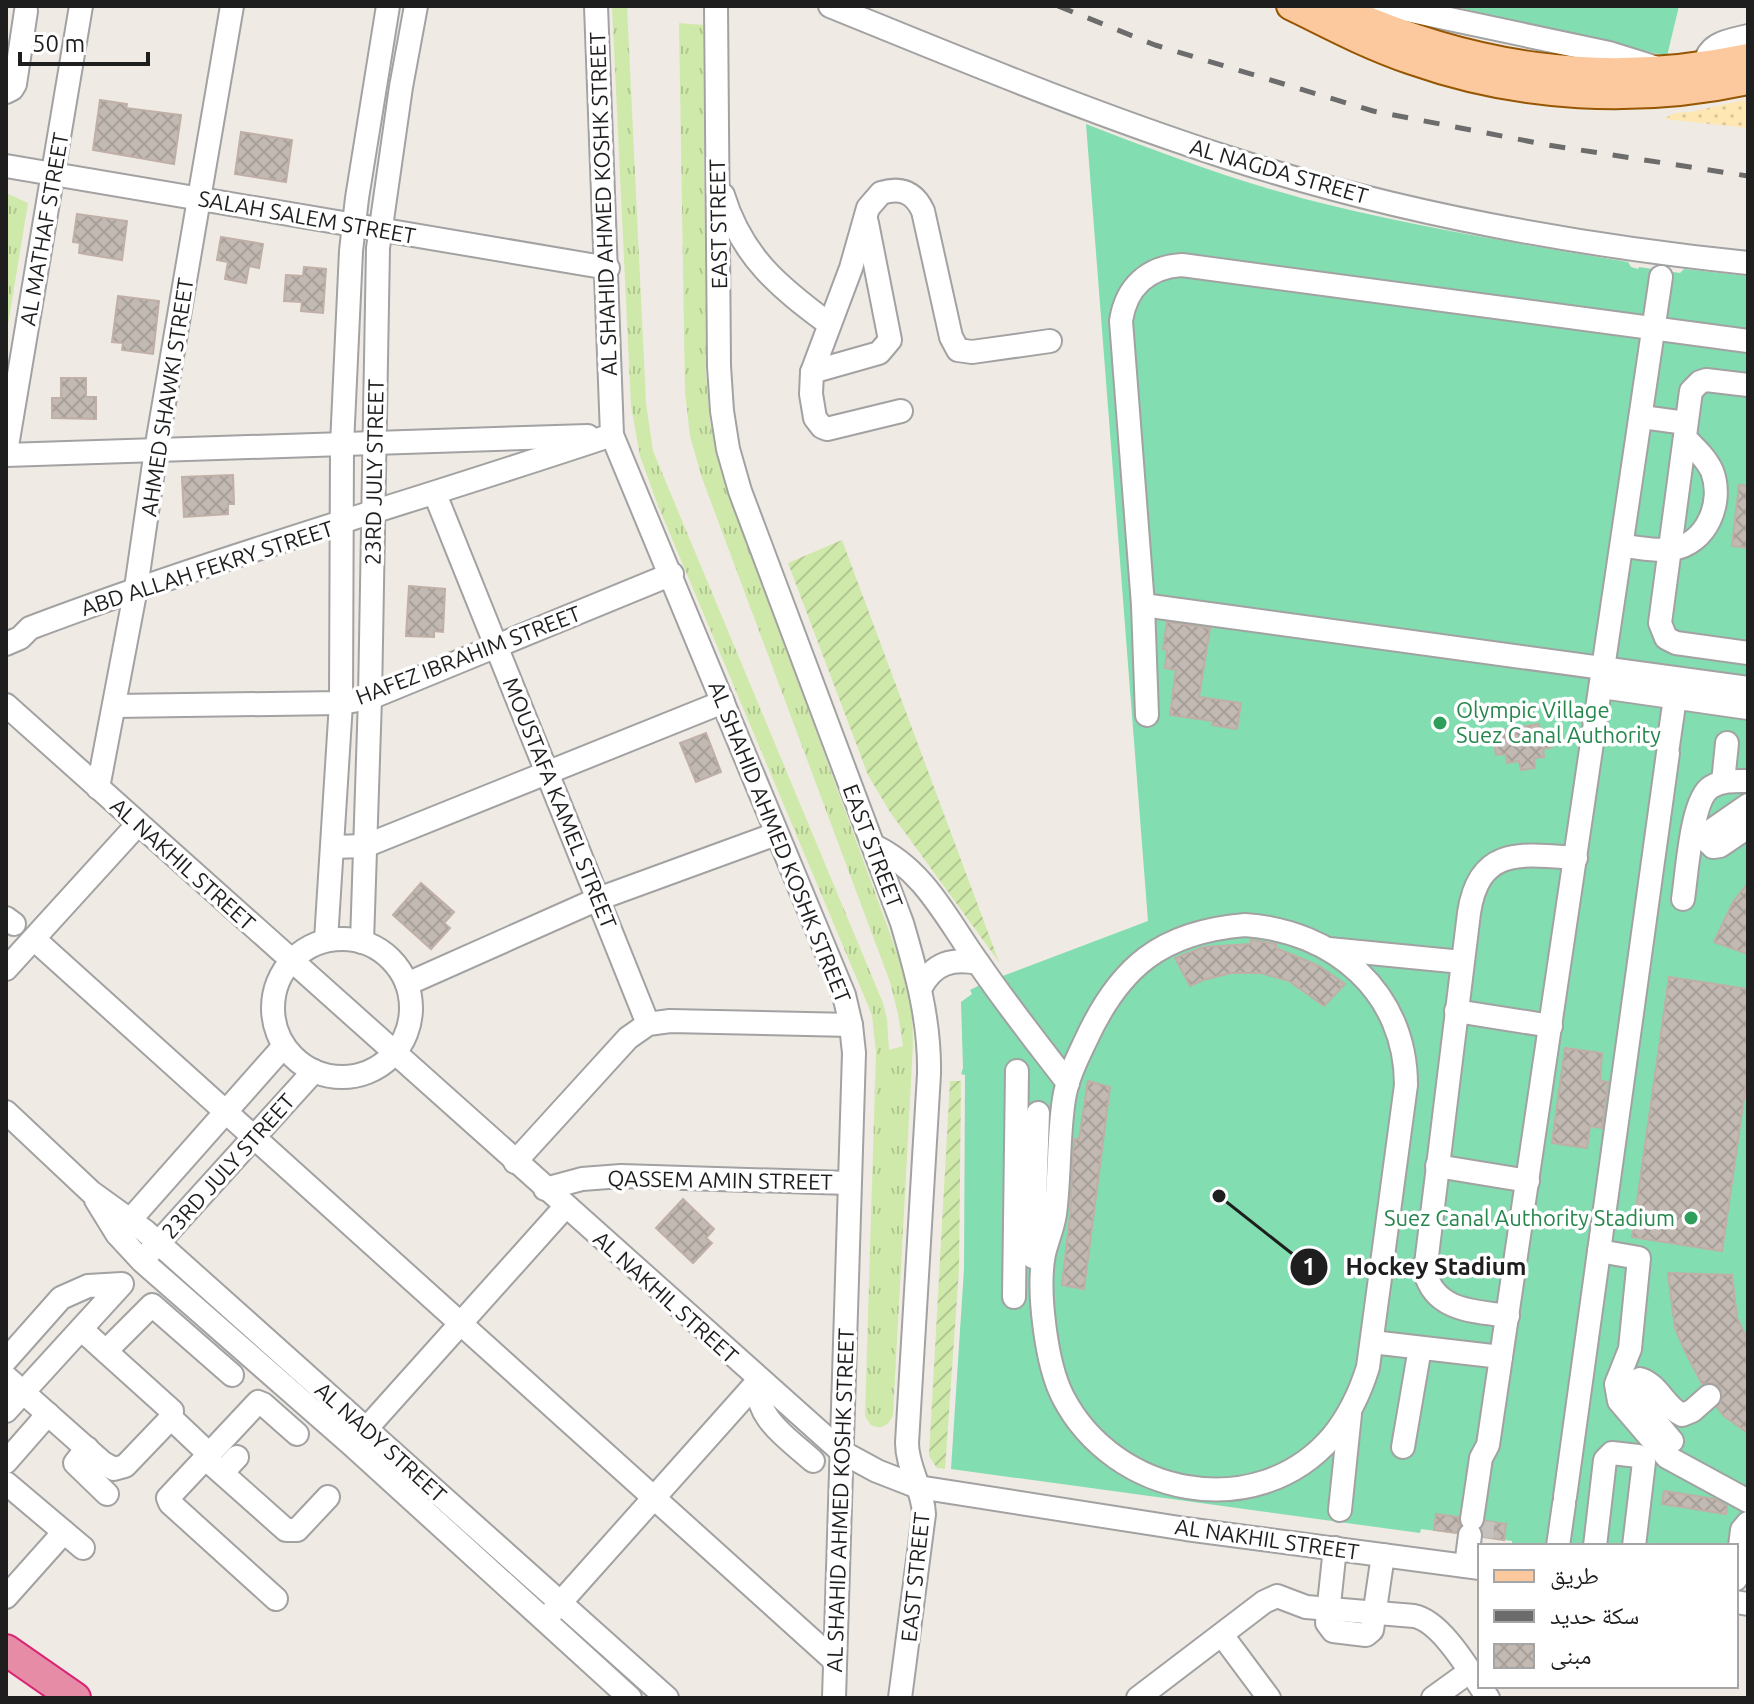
<svg xmlns="http://www.w3.org/2000/svg" width="1754" height="1704" font-family="Ubuntu,'Noto Naskh Arabic',sans-serif">
<defs>
<pattern id="grass-tufts" width="24" height="20" patternUnits="userSpaceOnUse" patternTransform="scale(2)"><rect width="24" height="20" fill="#cfe9aa"/><path d="M3 7l-1-3M5 7V3M7 7l1-3M15 17l-1-3M17 17v-4M19 17l1-3" fill="none" stroke="#b1c792"/></pattern>
<pattern id="sand-dots" width="8" height="8" patternUnits="userSpaceOnUse" patternTransform="scale(2)"><rect width="8" height="8" fill="#fee7b2"/><path d="M2 2h.1M6 6h.1" fill="none" stroke="#d9c699" stroke-width="1.8" stroke-linecap="round"/></pattern>
<pattern id="garden-furrows" width="10" height="10" patternUnits="userSpaceOnUse" patternTransform="scale(2)"><rect width="10" height="10" fill="#cfe9aa"/><path d="M-1 1l2-2M0 10L10 0M9 11l2-2" fill="none" stroke="#b1c792"/></pattern>
<pattern id="building-cross-hatch" width="8" height="8" patternUnits="userSpaceOnUse" patternTransform="scale(2)"><rect width="8" height="8" fill="#c3b9b3"/><path d="M0 0l8 8M0 8l8-8" fill="none" stroke="#a79f9a"/></pattern>
</defs>
<rect width="100%" height="100%" fill="#efeae4"/>
<!-- grass -->
<g fill="url(#grass-tufts)">
<path d="M612,6h15l19,397 7,48 230,552 4,16 2,31 14,-4 -5,-32 -8,-32 -188,-504 -12,-42 -5,-44 -6,-369 24,2 3,349 4,48 10,46 180,493 12,50 1,34 -20,370c-4,11 -12,15 -22,10l-6,-9 11,-364 -4,-37 -215,-512 -17,-47 -9,-50z"/>
<polygon points="6,193 28,203 6,337"/>
</g>
<!-- sand -->
<polygon fill="url(#sand-dots)" points="1748,99 1748,128 1664,119 1674,113 1691,112"/>
<!-- garden -->
<g fill="url(#garden-furrows)">
<polygon points="842,540 999,962 890,812 868,775 788,563"/>
<polygon points="950,1081 961,1081 959,1269 945,1469 937,1468 929,1456"/>
</g>
<!-- pitch -->
<g fill="#82ddb1">
<polygon points="1451,6 1679,6 1667,56"/>
<path d="M1086,124c72,28 144,55 219,75 106,27 215,45 323,63l3,5 7,2 1,-2 41,6 4,-4 64,7v1301l-12,-2v-29h-224v-5l-91,-12 -1,4 -469,-64 13,-200 1,-194 -4,-1 2,-6 -2,-66 11,-8 -2,-4 14,-7 164,-62z"/>
</g>
<!-- building -->
<g fill="url(#building-cross-hatch)" stroke="#c0afa6" stroke-width="2">
<polygon points="100,100 127,104 126,108 181,115 174,164 93,150"/>
<polygon points="241,132 292,140 286,182 235,174"/>
<polygon points="77,214 127,221 122,260 79,253 80,243 73,242"/>
<polygon points="221,237 263,244 259,268 249,266 246,283 225,279 228,262 217,260"/>
<polygon points="304,267 326,269 323,313 301,311 302,302 284,301 286,275 303,276"/>
<polygon points="118,296 159,301 153,354 122,350 123,343 112,342"/>
<polygon points="61,378 86,378 86,397 96,397 96,419 52,418 52,398 61,398"/>
<polygon points="233,475 234,504 228,504 228,514 184,517 182,477"/>
<polygon points="1739,485 1748,486 1748,548 1732,546"/>
<polygon points="409,586 445,589 443,632 434,631 434,637 406,636"/>
<polygon points="1167,622 1210,628 1199,697 1241,703 1237,729 1212,725 1213,721 1170,715 1176,670 1165,668 1167,650 1163,649"/>
<polygon points="1539,724 1541,734 1550,733 1552,747 1543,749 1544,757 1534,758 1535,768 1521,770 1519,761 1507,763 1506,754 1496,755 1494,741 1503,739 1502,730"/>
<polygon points="706,733 721,772 696,782 680,743"/>
<polygon points="421,883 454,912 444,923 450,928 431,949 393,915"/>
<polygon points="1748,883 1748,954 1714,942 1733,902"/>
<polygon points="1251,940 1276,944 1276,948 1319,966 1345,984 1324,1006 1289,981 1261,973 1231,973 1203,980 1190,986 1175,958 1204,947 1251,944"/>
<polygon points="1669,977 1748,989 1748,1070 1722,1251 1632,1237"/>
<polygon points="1565,1048 1602,1053 1600,1081 1608,1082 1602,1128 1590,1126 1587,1148 1552,1143"/>
<polygon points="1088,1081 1110,1087 1084,1289 1062,1285 1070,1216 1073,1151 1075,1139 1079,1139"/>
<polygon points="683,1199 714,1229 706,1238 712,1243 693,1263 656,1228"/>
<polygon points="1668,1273 1732,1275 1737,1318 1748,1341 1748,1433 1724,1416 1717,1407 1722,1400 1720,1387 1713,1383 1702,1384 1685,1351 1675,1328"/>
<polygon points="1664,1491 1715,1499 1727,1506 1726,1514 1662,1504"/>
<polygon points="1436,1514 1458,1517 1460,1526 1456,1533 1434,1530"/>
<polygon points="1486,1521 1506,1524 1504,1540 1484,1537 1482,1528"/>
</g>
<g fill="none" stroke-linecap="round" stroke-linejoin="round">
<!-- minor-tunnel -->
<polyline stroke="#c5c1bc" stroke-width="22" stroke-dasharray="22 11" stroke-linecap="butt" points="1482,1537 1484,1521"/>
<!-- minor casing -->
<g stroke="#a2a2a2" stroke-width="26">
<g id="minor">
<polyline points="596,6 612,435 844,995 851,1025 854,1053 834,1698"/>
<path d="M716,6l3,360 3,45 6,38 12,42 162,432c15,51 28,98 27,151l-22,369c0,25 16,45 17,71l-24,184"/>
<path d="M830,6c133,54 265,109 402,153 167,54 342,86 516,104"/>
<polyline points="1351,12 1407,10 1609,53 1654,67"/>
<path d="M1704,65c5,-23 24,-24 44,-29"/>
<polyline points="6,92 12,89 15,84 26,11"/>
<polyline points="6,166 608,268"/>
<path d="M723,195c19,62 56,92 106,129"/>
<polyline points="812,372 879,353 890,340 867,223"/>
<polyline points="1748,385 1706,380 1700,382 1691,391 1660,623 1666,638 1676,643 1748,653"/>
<path d="M901,411l-74,18 -5,-2 -7,-9 -4,-24 1,-22 39,-104 17,-60 13,-15c20,-6 33,-1 42,18l28,126 7,13 14,2 78,-11"/>
<polyline points="1642,417 1686,423"/>
<polyline points="6,452 81,6"/>
<polyline points="6,455 588,436"/>
<polyline points="435,494 648,1024"/>
<path d="M1622,546c16,1 35,6 50,3 35,-5 52,-47 40,-78 -6,-13 -17,-23 -27,-33"/>
<polyline points="1143,605 1748,688"/>
<path d="M6,644l14,-6 10,-10c191,-72 388,-128 582,-193"/>
<polyline points="1602,687 1748,708"/>
<polyline points="6,705 842,1452 877,1471 918,1487 1186,1529 1480,1568"/>
<polyline points="114,706 341,703 370,698 672,574"/>
<path d="M1147,715l-4,-110 -22,-284c5,-34 27,-54 61,-56l566,76"/>
<polyline points="1668,746 1677,684"/>
<polyline points="1723,782 1727,743"/>
<polyline points="98,788 136,588 156,450 232,6"/>
<polyline points="1748,805 1709,832 1708,842 1713,847 1720,846 1748,827"/>
<path d="M874,846c51,24 73,74 105,118 28,41 59,80 89,119"/>
<polyline points="332,847 365,846 723,702"/>
<path d="M1683,899c4,-25 8,-100 28,-112 11,-7 25,-6 37,-6"/>
<polyline points="6,918 14,924"/>
<path d="M1245,925c89,6 161,67 161,160l-38,282c-8,26 -19,49 -36,70 -76,88 -218,59 -269,-40 -17,-33 -26,-107 -19,-143 3,-13 9,-26 11,-40 5,-38 3,-77 9,-115 3,-20 12,-38 21,-57 34,-75 76,-110 160,-117z"/>
<polyline points="34,939 835,1661"/>
<circle cx="342" cy="1008" r="69"/>
<polyline points="326,940 341,703 342,445 351,251 357,198 388,6"/>
<polyline points="362,942 370,698 378,248 401,87 416,6"/>
<polyline points="1329,949 1462,962"/>
<polyline points="6,969 138,824"/>
<polyline points="407,984 598,899 776,834"/>
<path d="M921,987c13,-24 31,-29 57,-24"/>
<polyline points="1456,1011 1551,1026"/>
<polyline points="6,1112 91,1192 145,1231 667,1698"/>
<polyline points="515,1162 628,1038 648,1024 670,1021 851,1025"/>
<polyline points="1437,1166 1528,1181"/>
<polyline points="545,1189 582,1179 621,1176 849,1183"/>
<polyline points="96,1200 117,1234 142,1261 352,1445 630,1698"/>
<polyline points="123,1228 284,1046"/>
<polyline points="1599,1251 1639,1258 1630,1349 1616,1384 1619,1401 1667,1457 1748,1501"/>
<polyline points="148,1254 314,1071"/>
<polyline points="1033,1257 1038,1113"/>
<polyline points="1014,1297 1017,1071"/>
<path d="M1508,1316c-35,-5 -73,-5 -83,-44l44,-359c10,-67 53,-59 107,-55"/>
<polyline points="1372,1342 1501,1357"/>
<polyline points="106,1351 152,1305 232,1375"/>
<polyline points="6,1360 61,1298 88,1286 122,1284 6,1411"/>
<polyline points="6,1377 103,1463 114,1469 125,1466 171,1418 172,1411 81,1329"/>
<path d="M759,1380c-7,37 30,59 54,81"/>
<polyline points="171,1418 209,1454"/>
<polyline points="358,1438 565,1207"/>
<path d="M1672,1441l-40,-48 2,-11 6,-3c18,5 25,28 42,36l10,-4 17,-15"/>
<polyline points="1403,1447 1420,1348"/>
<polyline points="87,1448 75,1463 107,1494"/>
<polyline points="205,1458 286,1530 297,1530 328,1497"/>
<polyline points="6,1462 48,1414"/>
<polyline points="222,1473 237,1457"/>
<polyline points="6,1483 83,1548"/>
<polyline points="1565,1497 1668,753"/>
<polyline points="1340,1510 1350,1414"/>
<polyline points="1472,1519 1481,1458 1488,1445 1501,1357 1661,277"/>
<polyline points="1558,1546 1564,1504"/>
<polyline points="1595,1546 1605,1460 1612,1453 1638,1456 1644,1462 1634,1546"/>
<polyline points="1335,1548 1327,1623 1333,1631 1366,1635 1372,1630 1383,1555"/>
<polyline points="1466,1566 1470,1535"/>
<polyline points="1736,1579 1742,1530 1748,1523"/>
<polyline points="6,1597 64,1532"/>
<polyline points="276,1599 170,1503 168,1498 258,1402 263,1404 297,1434"/>
<polyline points="1736,1602 1748,1604"/>
<polyline points="553,1611 759,1380"/>
<polyline points="1222,1635 1269,1698"/>
<path d="M1138,1698l126,-96 13,-6 29,11 108,9c28,5 58,59 74,82"/>
<polyline points="1433,1698 1469,1672"/>
</g>
</g>
<!-- major casing -->
<g stroke="#965602" stroke-width="30">
<g id="major">
<path d="M1290,6c40,20 80,41 122,55 108,38 225,44 336,20"/>
<path d="M1335,6c134,61 267,82 413,51"/>
</g>
</g>
<!-- highway casing -->
<g stroke="#d82675" stroke-width="34">
<polyline id="highway" points="6,1650 75,1698"/>
</g>
<!-- minor -->
<use href="#minor" stroke="#fff" stroke-width="22"/>
<!-- major -->
<use href="#major" stroke="#fbc99d" stroke-width="26"/>
<!-- highway -->
<use href="#highway" stroke="#e68ca6" stroke-width="30"/>
<!-- rail -->
<polyline stroke="#6c6c6c" stroke-width="5" stroke-dasharray="16 16" stroke-linecap="butt" points="1058,6 1155,45 1373,111 1548,145 1748,176"/>
</g>
<!-- markers -->
<g fill="#2e9e5b" stroke="#fff" stroke-width="3">
<circle cx="1440" cy="723" r="8"/>
<circle cx="1691" cy="1218" r="8"/>
</g>
<g text-anchor="middle" stroke-width="7" stroke-linejoin="round" paint-order="stroke">
<!-- street labels -->
<g font-size="22" fill="#1e1e1e" stroke="#fff">
<text transform="translate(1279 171) rotate(16)" y="8">AL NAGDA STREET</text>
<text transform="translate(603 204) rotate(-92)" y="8">AL SHAHID AHMED KOSHK STREET</text>
<text transform="translate(307 217) rotate(10)" y="8">SALAH SALEM STREET</text>
<text transform="translate(718 224) rotate(-91)" y="8">EAST STREET</text>
<text transform="translate(44 229) rotate(-80)" y="8">AL MATHAF STREET</text>
<text transform="translate(167 397) rotate(-81)" y="8">AHMED SHAWKI STREET</text>
<text transform="translate(374 472) rotate(-89)" y="8">23RD JULY STREET</text>
<text transform="translate(207 568) rotate(-18)" y="8">ABD ALLAH FEKRY STREET</text>
<text transform="translate(468 655) rotate(-21)" y="8">HAFEZ IBRAHIM STREET</text>
<text transform="translate(560 803) rotate(68)" y="8">MOUSTAFA KAMEL STREET</text>
<text transform="translate(780 842) rotate(68)" y="8">AL SHAHID AHMED KOSHK STREET</text>
<text transform="translate(873 846) rotate(69)" y="8">EAST STREET</text>
<text transform="translate(183 864) rotate(42)" y="8">AL NAKHIL STREET</text>
<text transform="translate(228 1166) rotate(-48)" y="8">23RD JULY STREET</text>
<text transform="translate(720 1180) rotate(1)" y="8">QASSEM AMIN STREET</text>
<text transform="translate(666 1297) rotate(42)" y="8">AL NAKHIL STREET</text>
<text transform="translate(381 1442) rotate(42)" y="8">AL NADY STREET</text>
<text transform="translate(840 1500) rotate(-88)" y="8">AL SHAHID AHMED KOSHK STREET</text>
<text transform="translate(1267 1539) rotate(8)" y="8">AL NAKHIL STREET</text>
<text transform="translate(915 1577) rotate(-84)" y="8">EAST STREET</text>
</g>
<!-- leisure labels -->
<g font-size="22" fill="#27864d" stroke="#fff" text-anchor="start">
<text x="1456" y="718">Olympic Village<tspan x="1456" dy="25">Suez Canal Authority</tspan></text>
<text x="1675" y="1226" text-anchor="end">Suez Canal Authority Stadium</text>
</g>
</g>
<!-- callouts -->
<path fill="none" stroke="#1e1e1e" stroke-width="3" d="M1219 1196L1309 1267"/>
<g fill="#1e1e1e" stroke="#fff" stroke-width="3">
<circle cx="1219" cy="1196" r="8"/>
<circle cx="1309" cy="1267" r="20"/>
</g>
<g font-size="24" text-anchor="middle" font-weight="bold" fill="#fff">
<text x="1309" y="1275">1</text>
</g>
<g font-size="24" text-anchor="middle" font-weight="bold" fill="#1e1e1e" stroke="#fff" stroke-width="7" stroke-linejoin="round" paint-order="stroke">
<text x="1436" y="1275">Hockey Stadium</text>
</g>
<!-- border -->
<rect width="1754" height="1704" fill="none" stroke="#1e1e1e" stroke-width="16"/>
<!-- legend -->
<rect x="1478" y="1544" width="260" height="144" fill="#ffffff" stroke="#a5a5a5" stroke-width="2"/>
<rect x="1494" y="1570" width="40" height="12" fill="#fbc99d" stroke="#a5a5a5" stroke-width="2"/>
<text x="1550" y="1584" font-size="24" fill="#1e1e1e">طريق</text>
<rect x="1494" y="1610" width="40" height="12" fill="#6c6c6c" stroke="#a5a5a5" stroke-width="2"/>
<text x="1550" y="1624" font-size="24" fill="#1e1e1e">سكة حديد</text>
<rect x="1494" y="1644" width="40" height="24" fill="url(#building-cross-hatch)" stroke="#a5a5a5" stroke-width="2"/>
<text x="1550" y="1664" font-size="24" fill="#1e1e1e">مبنى</text>
<!-- scale -->
<path d="M20 52v12h128v-12" fill="none" stroke="#1e1e1e" stroke-width="4"/>
<text x="32" y="52" font-size="24" fill="#1e1e1e" stroke="#ffffff" stroke-width="6" paint-order="stroke">50 m</text>
</svg>
